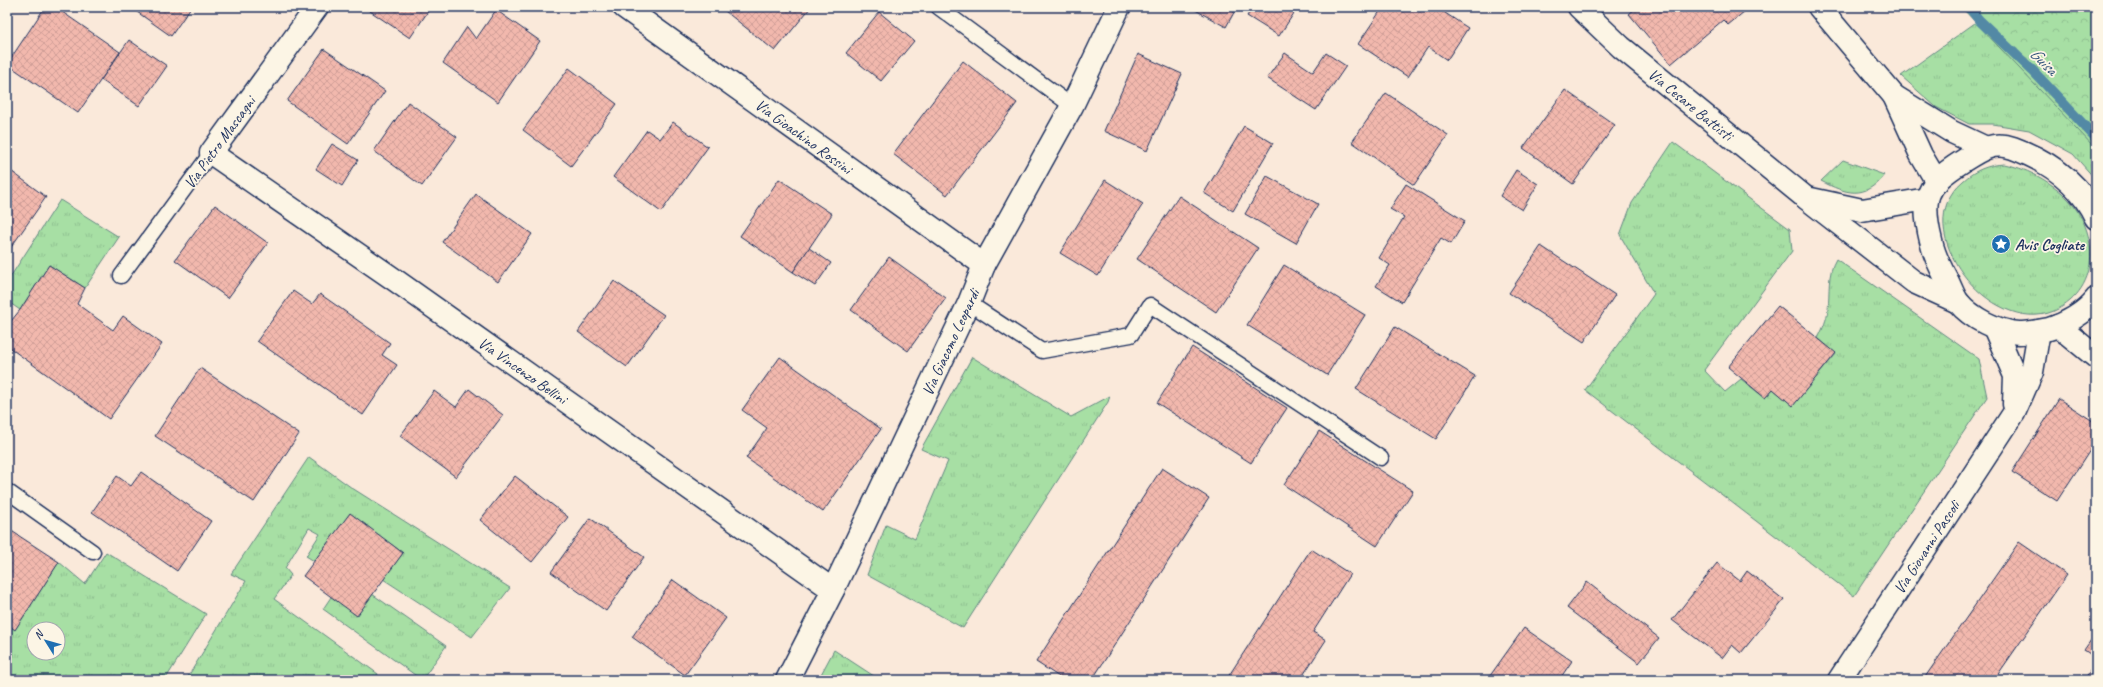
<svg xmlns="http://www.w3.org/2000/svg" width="2103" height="687" font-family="Caveat,sans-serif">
<defs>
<pattern id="grass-tufts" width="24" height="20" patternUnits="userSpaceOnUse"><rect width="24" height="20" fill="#a7dfa4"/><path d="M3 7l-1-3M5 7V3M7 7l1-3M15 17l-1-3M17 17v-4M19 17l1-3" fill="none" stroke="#8fc090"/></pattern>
<pattern id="forest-crowns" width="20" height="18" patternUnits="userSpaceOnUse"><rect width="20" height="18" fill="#a7dfa4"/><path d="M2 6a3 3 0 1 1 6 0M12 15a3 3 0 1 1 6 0" fill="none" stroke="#8fc090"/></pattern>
<pattern id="building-cross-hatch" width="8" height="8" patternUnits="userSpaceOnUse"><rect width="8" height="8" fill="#f2b8ad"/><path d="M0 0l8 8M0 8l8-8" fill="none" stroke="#cf9e97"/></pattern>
</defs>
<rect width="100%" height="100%" fill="#fae9da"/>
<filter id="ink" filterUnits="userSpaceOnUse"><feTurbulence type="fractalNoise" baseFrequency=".025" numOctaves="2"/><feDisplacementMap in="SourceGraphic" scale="8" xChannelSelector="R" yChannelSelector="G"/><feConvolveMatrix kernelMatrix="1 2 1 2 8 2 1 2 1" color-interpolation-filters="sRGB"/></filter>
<g filter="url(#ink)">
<!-- grass -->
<g fill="url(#grass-tufts)" stroke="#618781" fill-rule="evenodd">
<polygon points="1979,20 2096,143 2096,180 2073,154 2029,130 1993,124 1969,124 1936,107 1901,76"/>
<path d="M1673,142l117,87 2,22 -88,119 21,22 16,-13 24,19 8,-9 20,16 43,-51 -18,-16c5,-9 9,-19 10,-29 2,-17 -1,-35 8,-50l143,100 8,38 -133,199 -269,-206 69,-96 -34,-59 12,-32z"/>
<path d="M1843,160l41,15c-19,25 -38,19 -63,6z"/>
<path d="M2004,164c21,4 42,15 58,29 38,34 41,96 -8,118 -63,27 -149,-82 -91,-130 12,-11 25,-16 41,-17z"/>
<polygon points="60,200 119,237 85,288 49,265 20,310 7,301 7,282"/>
<polygon points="972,357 1071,417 1110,396 1108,402 963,628 867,575 886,525 915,539 948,461 921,449"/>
<polygon points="309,457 352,488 510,588 472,637 383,579 403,553 350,514 314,561 306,556 320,534 309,528 285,568 291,575 274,599 378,674 376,680 186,680 246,581 231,574"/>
<path d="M106,552l100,62 -41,66h-158v-56l8,5 44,-67 26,22zM34,629h24v24h-24z"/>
<polygon points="372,594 446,646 422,680 323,609 331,597"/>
<polygon points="834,650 880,680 818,680"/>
</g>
<!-- forest -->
<polygon fill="url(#forest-crowns)" stroke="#618781" points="1961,7 2096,7 2096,149"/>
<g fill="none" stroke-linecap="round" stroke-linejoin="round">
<!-- stream -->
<polyline stroke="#5389a5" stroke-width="10" points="1969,7 1979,20 2034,72 2096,138"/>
</g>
<!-- building -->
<g fill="url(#building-cross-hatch)" stroke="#1b2f5e">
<polygon points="45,7 55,7 120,52 78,113 7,64"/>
<polygon points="130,7 191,7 171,36"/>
<polygon points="364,7 431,7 410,38"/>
<polygon points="729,7 811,7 775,51 725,11"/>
<polygon points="1190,7 1237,7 1226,27"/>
<polygon points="1253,7 1298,7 1279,36 1247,16"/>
<polygon points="1383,7 1436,7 1468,28 1447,60 1428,47 1408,77 1358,44"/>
<polygon points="1637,7 1750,7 1728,25 1723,20 1671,64 1629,14"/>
<polygon points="496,10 540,41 498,102 443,63 467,27 476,39"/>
<polygon points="879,12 914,41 881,81 846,53"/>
<polygon points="129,40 167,66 139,106 101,80"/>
<polygon points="324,49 385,91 348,144 287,101"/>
<polygon points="1285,53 1313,72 1326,53 1346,66 1316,110 1267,78"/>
<polygon points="1138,54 1182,74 1147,151 1104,131"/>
<polygon points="963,61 1017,103 947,195 893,154"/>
<polygon points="569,68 617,104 571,166 523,130"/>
<polygon points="1565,90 1615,125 1573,184 1523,148"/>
<polygon points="1386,93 1448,135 1414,185 1352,142"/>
<polygon points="408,102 457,137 422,186 374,151"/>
<polygon points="673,122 708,147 661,212 613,177 647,130 660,139"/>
<polygon points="1244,126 1273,143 1233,211 1204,193"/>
<polygon points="332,144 358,160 342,186 316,169"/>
<polygon points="7,168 46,197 7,253"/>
<polygon points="1516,170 1538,184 1522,210 1500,196"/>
<polygon points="1267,176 1318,204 1296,243 1245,214"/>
<polygon points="779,179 832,214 793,272 740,236"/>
<polygon points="1105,180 1143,204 1098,276 1060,253"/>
<polygon points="1406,184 1465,221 1451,244 1441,238 1402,302 1376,286 1390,265 1379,258 1404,217 1390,209"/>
<polygon points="476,194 532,234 498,282 442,242"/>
<polygon points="1179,196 1258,248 1216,312 1137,259"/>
<polygon points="215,205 268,243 228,298 175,260"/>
<polygon points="1541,246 1615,295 1584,342 1509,293"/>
<polygon points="809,248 831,263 815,286 793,272"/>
<polygon points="889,257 946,298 908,351 851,310"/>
<polygon points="49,265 85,288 77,304 113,330 123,316 162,344 109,419 7,346 7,326 20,310"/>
<polygon points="1284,265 1365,315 1327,375 1247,325"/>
<polygon points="614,281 664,315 627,367 578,332"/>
<polygon points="293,291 312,304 320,294 390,343 382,355 397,365 363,415 257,341"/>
<polygon points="1778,306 1836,353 1793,406 1773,389 1765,398 1728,367"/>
<polygon points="1395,327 1475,376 1436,439 1356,389"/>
<polygon points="1192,347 1287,408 1251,463 1157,403"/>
<polygon points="780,357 881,429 823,512 746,458 767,428 742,410"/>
<polygon points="200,368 299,434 254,502 155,436"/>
<polygon points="469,389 503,415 456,477 400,436 434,391 456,407"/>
<polygon points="2059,399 2096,423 2096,441 2057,501 2012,472"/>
<polygon points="1319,431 1413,491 1377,546 1284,485"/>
<polygon points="1162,468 1209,498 1092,680 1064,680 1036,662"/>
<polygon points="141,472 211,521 177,571 92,512 117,476 131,486"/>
<polygon points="515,476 568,517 532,562 480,520"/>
<polygon points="350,513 403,553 357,616 303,576"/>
<polygon points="590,518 644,557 606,611 551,572"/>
<polygon points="7,528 59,562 15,630 7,624"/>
<polygon points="2019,542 2067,575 1994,680 1923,680"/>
<polygon points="1311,549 1350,574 1313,632 1326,640 1300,680 1226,680"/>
<polygon points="1717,563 1740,581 1747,571 1784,600 1741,653 1732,645 1722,658 1672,620"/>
<polygon points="673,580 726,618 685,675 632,637"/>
<polygon points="1587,582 1659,638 1639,663 1567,608"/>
<polygon points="1524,628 1572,661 1559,680 1487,680"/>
<polygon points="2096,633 2096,658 2084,650"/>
<polygon points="2096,662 2096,680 2084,680"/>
</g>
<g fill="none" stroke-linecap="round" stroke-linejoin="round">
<!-- service casing -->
<g stroke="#1b2f5e" stroke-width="17">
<g id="service">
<polyline points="938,7 1072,106"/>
<polyline points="121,276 211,153"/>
<polyline points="969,303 1042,351 1131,335 1150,305 1381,458"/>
<polyline points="7,491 93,552"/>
</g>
</g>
<!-- minor casing -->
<g stroke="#1b2f5e" stroke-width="25">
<g id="minor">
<polyline points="317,7 211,153 395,280 833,590"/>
<polyline points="624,7 984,265"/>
<polyline points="1819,7 1894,96 1921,155 1937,182"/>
<polyline points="1894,96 1952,132 1984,147"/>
<polyline points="1994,327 2015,376 2014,404"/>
<polyline points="787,680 833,590 969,303 984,265 1072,106 1119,7"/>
<polyline points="1839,680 2014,413 2032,372 2039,331"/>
</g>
</g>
<!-- tertiary casing -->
<g stroke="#1b2f5e" stroke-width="25">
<g id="tertiary">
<polyline points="1579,7 1621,47 1806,198 1914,282 1958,302"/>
<polyline points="1811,199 1862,210 1927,199"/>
<path d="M2096,218c-16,-35 -48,-57 -83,-70 -20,-7 -33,2 -50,13 -14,9 -32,20 -36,39 -2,13 1,29 4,41 3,14 8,24 15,37 4,7 7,17 12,24 13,16 40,30 61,31 9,0 20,-2 30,-4 17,-5 36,-16 47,-30"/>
<polyline points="2058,326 2096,357"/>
</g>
</g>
<!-- service -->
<use href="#service" stroke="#fcf5e5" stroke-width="14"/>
<!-- minor -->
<use href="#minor" stroke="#fcf5e5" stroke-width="22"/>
<!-- tertiary -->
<use href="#tertiary" stroke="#fcf5e5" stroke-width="22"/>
</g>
</g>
<!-- icons -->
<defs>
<g id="sight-disc" transform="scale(1)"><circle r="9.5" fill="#1f6fb2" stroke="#fcf5e5"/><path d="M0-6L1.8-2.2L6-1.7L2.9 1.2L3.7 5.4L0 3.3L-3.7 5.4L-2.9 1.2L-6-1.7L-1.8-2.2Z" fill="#fff"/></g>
</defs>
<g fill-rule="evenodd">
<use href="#sight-disc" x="2001" y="244"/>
</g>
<g text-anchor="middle" stroke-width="3.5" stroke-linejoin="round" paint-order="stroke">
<!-- street labels -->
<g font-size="16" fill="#1b2f5e" stroke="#fcf5e5">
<text transform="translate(1691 104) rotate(39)" y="6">Via Cesare Battisti</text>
<text transform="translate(804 136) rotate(36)" y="6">Via Gioachino Rossini</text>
<text transform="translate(219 142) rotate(-54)" y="6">Via Pietro Mascagni</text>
<text transform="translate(950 342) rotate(-65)" y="6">Via Giacomo Leopardi</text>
<text transform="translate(523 370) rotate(35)" y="6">Via Vincenzo Bellini</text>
<text transform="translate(1926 547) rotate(-57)" y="6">Via Giovanni Pascoli</text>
</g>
<!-- poi labels -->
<g font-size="16" font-weight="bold" fill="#1b2f5e" stroke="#fcf5e5" text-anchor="start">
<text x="2015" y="250">Avis Cogliate</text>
</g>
<!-- water labels -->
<g font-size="17" font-style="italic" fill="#32547c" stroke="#fcf5e5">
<text transform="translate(2044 61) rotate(45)" y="6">Guisa</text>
</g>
</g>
<!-- margin -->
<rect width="2103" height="687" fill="none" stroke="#fcf5e5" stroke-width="24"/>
<rect x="12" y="12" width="2079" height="663" fill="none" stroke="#1b2f5e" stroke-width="1.5" filter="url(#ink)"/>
<!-- north arrow -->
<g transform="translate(46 641) rotate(307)"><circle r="19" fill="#fcf5e5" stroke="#a2a6af"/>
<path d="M0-3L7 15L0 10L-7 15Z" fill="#1f6fb2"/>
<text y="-6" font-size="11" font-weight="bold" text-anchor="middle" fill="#1b2f5e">N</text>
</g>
</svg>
